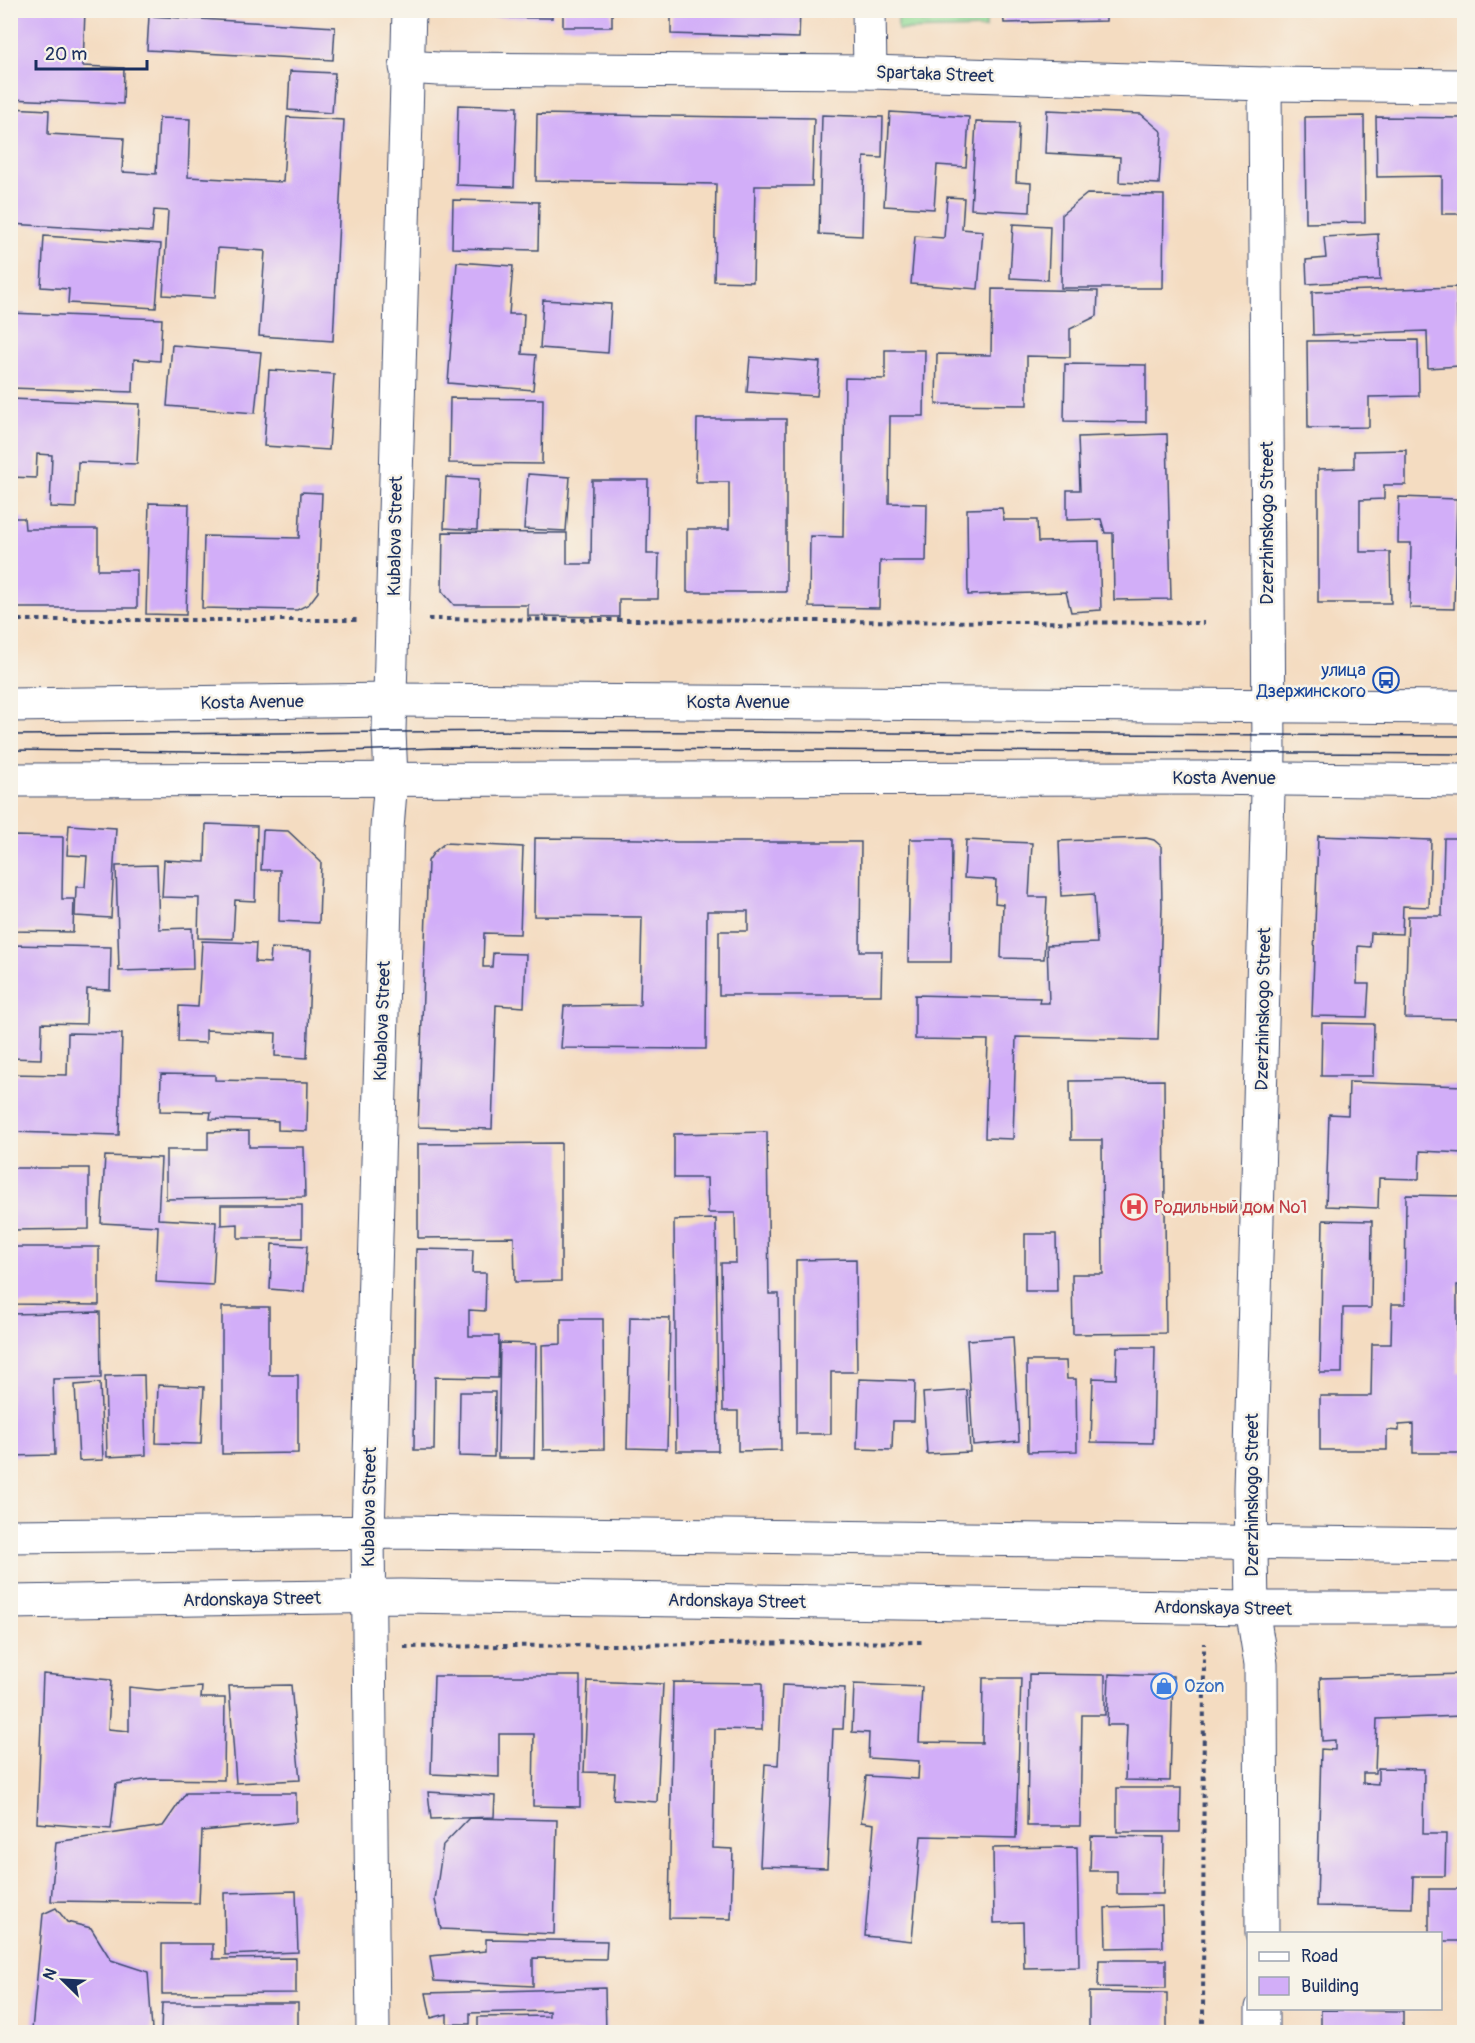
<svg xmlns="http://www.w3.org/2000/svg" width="1475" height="2043" font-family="Pangolin,sans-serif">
<defs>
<pattern id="grass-tufts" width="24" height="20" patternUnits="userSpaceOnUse" patternTransform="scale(1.5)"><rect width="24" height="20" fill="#93dc97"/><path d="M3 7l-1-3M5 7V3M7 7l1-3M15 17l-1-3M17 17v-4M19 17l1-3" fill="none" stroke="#7ebd85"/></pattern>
</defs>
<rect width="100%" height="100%" fill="#f7f3e8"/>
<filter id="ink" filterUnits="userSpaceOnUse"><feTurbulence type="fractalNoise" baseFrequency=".0167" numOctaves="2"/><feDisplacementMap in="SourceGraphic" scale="12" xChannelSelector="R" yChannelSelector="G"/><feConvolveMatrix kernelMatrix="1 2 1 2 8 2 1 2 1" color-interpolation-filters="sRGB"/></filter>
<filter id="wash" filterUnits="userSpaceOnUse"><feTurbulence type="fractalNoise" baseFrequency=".008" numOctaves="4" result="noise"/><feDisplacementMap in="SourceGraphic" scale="24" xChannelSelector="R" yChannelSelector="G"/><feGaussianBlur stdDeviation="1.35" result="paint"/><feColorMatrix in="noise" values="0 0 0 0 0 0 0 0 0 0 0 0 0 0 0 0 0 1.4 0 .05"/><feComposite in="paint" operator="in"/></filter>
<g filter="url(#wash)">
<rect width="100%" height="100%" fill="#f4dcc1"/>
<!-- grass -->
<polygon fill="url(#grass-tufts)" stroke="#57867a" stroke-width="1.5" points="898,11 986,11 986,28 898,30"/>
<g id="blocks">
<!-- building -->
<g fill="#d2aef8">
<polygon points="10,10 85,10 83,66 124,68 123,104 10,99"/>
<polygon points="463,10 552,10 552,18 463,17"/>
<rect x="563" y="10" width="49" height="17"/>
<polygon points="671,10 800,10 799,38 671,34"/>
<polygon points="1003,10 1106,10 1106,21 1004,23"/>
<polygon points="149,16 335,27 333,60 147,50"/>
<polygon points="290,71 335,73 332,113 288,110"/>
<polygon points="458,105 517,107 514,187 456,185"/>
<polygon points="10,108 49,110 48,134 124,138 122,172 156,174 159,118 190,119 188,177 283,182 287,117 344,120 333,341 259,336 265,251 218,248 215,298 163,295 168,211 154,210 152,232 10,224"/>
<polygon points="1047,110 1141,114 1162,132 1159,184 1119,182 1120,157 1045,153"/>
<polygon points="890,112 969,117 966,167 937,165 934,209 884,206"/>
<polygon points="537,114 814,118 812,186 755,186 753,282 714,281 716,184 536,181"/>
<polygon points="822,115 883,117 882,158 864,157 862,236 819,234"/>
<polygon points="1364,116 1365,222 1306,223 1305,117"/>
<polygon points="1376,117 1464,118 1464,214 1442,214 1442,176 1377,177"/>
<polygon points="976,122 1019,123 1016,182 1031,183 1030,212 971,209"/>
<polygon points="1087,194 1164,195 1163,288 1061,288 1062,214"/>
<polygon points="947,197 964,198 962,229 983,231 978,289 911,284 915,236 944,238"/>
<polygon points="453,200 539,202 538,250 452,248"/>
<polygon points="1013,224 1050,226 1048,280 1010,278"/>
<polygon points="1378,234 1380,280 1307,284 1306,260 1326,258 1324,237"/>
<polygon points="44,236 161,244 156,308 68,303 69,289 41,287"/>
<polygon points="457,262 513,266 509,314 524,314 522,354 536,355 533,390 448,383"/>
<polygon points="1456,287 1459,366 1428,368 1427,331 1313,335 1312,292"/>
<polygon points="992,289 1098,291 1097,316 1070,329 1070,357 1027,356 1027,405 936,404 937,354 991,355"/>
<polygon points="543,300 611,304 608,353 540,348"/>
<polygon points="10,313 162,319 160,361 134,359 133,392 10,388"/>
<polygon points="1418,340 1419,396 1369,397 1369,427 1308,428 1307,341"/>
<polygon points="172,345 261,352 255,413 167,406"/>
<polygon points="885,350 925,350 924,416 890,416 889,503 927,504 926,561 880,561 879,608 809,607 810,536 843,537 845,378 885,379"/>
<polygon points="750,357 820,362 817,396 747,392"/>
<polygon points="1065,364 1146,365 1146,422 1064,421"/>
<polygon points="269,370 334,374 329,450 264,446"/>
<polygon points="450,398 543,399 542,464 449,463"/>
<polygon points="10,399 140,404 137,464 78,462 76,508 50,507 52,455 37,454 36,478 10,477"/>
<polygon points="697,419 786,419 786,592 687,592 687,529 729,529 729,482 696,482"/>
<polygon points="1167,434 1171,599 1114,600 1113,533 1105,533 1101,519 1067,520 1067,490 1080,490 1078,437"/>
<polygon points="1406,450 1406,485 1384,485 1384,499 1360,500 1360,552 1390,552 1391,603 1318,603 1318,469 1354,468 1354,451"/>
<polygon points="528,474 570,477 566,531 524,529"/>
<polygon points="446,477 479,479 477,530 444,528"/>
<polygon points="592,480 648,480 647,554 659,554 658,599 619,599 619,617 528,616 528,605 454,605 442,591 443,532 567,533 567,564 591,564"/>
<polygon points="301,492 322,493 318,592 309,604 297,610 202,608 204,536 299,538"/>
<polygon points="1399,497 1457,499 1454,609 1410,608 1411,543 1398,543"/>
<polygon points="149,503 189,504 186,615 146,614"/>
<polygon points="1002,508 1004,520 1037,520 1038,542 1099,541 1101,610 1071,612 1066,592 968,595 967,509"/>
<polygon points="10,518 24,518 25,529 98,529 98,570 137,570 137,608 12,608 10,606"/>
<polygon points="1460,527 1464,527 1464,585 1458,585"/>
<polygon points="206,824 257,826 255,901 235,900 233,939 198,938 199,898 162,897 164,860 205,862"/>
<polygon points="69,825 116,828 111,918 75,916 76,887 85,887 87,856 67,855"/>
<polygon points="263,830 288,831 321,862 319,923 279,921 280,870 261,870"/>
<polygon points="13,836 63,837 62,899 74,899 73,932 11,931"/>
<polygon points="1318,836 1431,840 1429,907 1403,906 1402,934 1371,933 1370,947 1358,946 1357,984 1369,984 1367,1017 1312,1016"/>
<polygon points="535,838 643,839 676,842 861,842 860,951 882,951 881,995 719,995 719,931 748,931 748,911 707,911 706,1049 561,1048 564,1006 640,1005 642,917 534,916"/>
<polygon points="1146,838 1154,840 1161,846 1162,906 1158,1040 1016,1037 1013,1139 985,1138 988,1040 915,1039 915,995 1040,998 1039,1003 1049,1003 1047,945 1097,943 1094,894 1061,896 1059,841"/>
<polygon points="1444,838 1464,838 1464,1019 1405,1018 1408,916 1442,916"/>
<polygon points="910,839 952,839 951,962 908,962"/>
<polygon points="966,840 1032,843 1029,897 1047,897 1044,959 1001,958 1003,904 995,903 996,880 964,878"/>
<polygon points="445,843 523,847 520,934 484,933 483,967 492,967 493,953 526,954 524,1007 496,1005 492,1129 418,1127 428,861 434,852"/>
<polygon points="157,865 159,929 192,928 193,969 119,971 116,866"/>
<polygon points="202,941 256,943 255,962 270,963 271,948 311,950 307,1058 275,1056 276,1033 206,1030 206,1043 178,1042 179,1006 198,1007"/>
<polygon points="10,945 111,947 110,990 87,989 86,1024 42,1023 41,1059 10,1058"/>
<polygon points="1322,1023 1374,1024 1373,1076 1321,1076"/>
<polygon points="68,1033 122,1034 119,1135 10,1132 10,1074 67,1075"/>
<polygon points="161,1074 215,1075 215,1080 308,1082 307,1131 278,1130 278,1121 210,1119 211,1112 160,1111"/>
<polygon points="1164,1080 1166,1333 1073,1334 1072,1274 1103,1274 1102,1140 1071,1140 1070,1081"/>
<polygon points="1349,1082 1464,1086 1464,1153 1420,1151 1419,1179 1379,1178 1378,1208 1326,1206 1329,1114 1348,1115"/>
<polygon points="249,1131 249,1147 304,1147 305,1197 166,1199 166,1150 208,1150 208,1132"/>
<polygon points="767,1132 769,1294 779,1294 781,1450 738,1451 738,1411 723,1411 721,1263 736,1263 735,1213 708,1213 707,1178 674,1178 674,1134"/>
<polygon points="561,1143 561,1281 515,1282 514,1237 418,1238 418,1144"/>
<polygon points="105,1156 161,1158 158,1219 216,1222 213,1285 156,1282 158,1226 101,1223"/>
<polygon points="11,1168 89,1168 89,1229 11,1230"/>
<polygon points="1406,1195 1464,1196 1464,1285 1457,1285 1457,1372 1464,1372 1464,1453 1413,1453 1413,1424 1399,1425 1399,1431 1387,1430 1387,1450 1320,1450 1320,1396 1371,1396 1372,1344 1391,1344 1392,1304 1405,1304"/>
<polygon points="221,1205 302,1205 302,1238 238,1238 238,1224 221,1225"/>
<polygon points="716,1219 718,1451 676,1451 674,1220"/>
<polygon points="1323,1220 1372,1221 1371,1308 1343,1308 1342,1373 1320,1373"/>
<polygon points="1025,1234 1056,1234 1057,1291 1025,1291"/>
<polygon points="272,1244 307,1246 304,1292 270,1289"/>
<polygon points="10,1247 99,1247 99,1305 10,1304"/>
<polygon points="416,1249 473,1250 472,1273 486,1273 485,1311 469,1310 469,1336 499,1336 498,1378 435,1377 434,1450 414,1450"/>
<polygon points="856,1259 857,1372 831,1372 831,1434 796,1434 796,1260"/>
<polygon points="222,1307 269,1307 269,1375 298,1375 298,1453 222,1454"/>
<polygon points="100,1312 101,1378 53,1379 55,1455 10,1456 10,1314"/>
<polygon points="630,1317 670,1318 667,1449 627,1448"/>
<polygon points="561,1319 603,1319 604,1449 543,1450 542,1345 561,1344"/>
<polygon points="1013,1337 1019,1441 973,1445 967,1340"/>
<polygon points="500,1343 536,1344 534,1458 498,1458"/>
<polygon points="1117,1347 1155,1347 1153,1443 1091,1442 1093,1378 1116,1379"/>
<polygon points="1027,1361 1066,1361 1067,1379 1076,1379 1077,1451 1028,1452"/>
<polygon points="144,1375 146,1455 107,1457 105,1376"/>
<polygon points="859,1379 915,1381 914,1421 893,1421 892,1450 857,1449"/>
<polygon points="100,1383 103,1460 79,1461 75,1385"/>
<polygon points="158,1385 204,1387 201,1444 156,1443"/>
<polygon points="967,1390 970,1452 927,1454 923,1393"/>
<polygon points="460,1392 495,1392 494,1457 459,1456"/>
<polygon points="43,1674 111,1680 108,1729 129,1731 129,1687 158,1690 202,1687 201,1698 225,1698 224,1780 150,1779 116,1784 111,1829 37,1823"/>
<polygon points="1029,1674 1105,1675 1105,1715 1082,1715 1080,1826 1027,1826"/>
<polygon points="1109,1674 1173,1676 1170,1781 1125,1780 1127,1725 1107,1725"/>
<polygon points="1462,1674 1462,1716 1377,1719 1375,1773 1363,1773 1363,1783 1378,1784 1378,1768 1424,1769 1423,1834 1446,1834 1445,1876 1413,1876 1412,1908 1317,1906 1321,1749 1335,1750 1335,1740 1322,1741 1320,1678"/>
<polygon points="434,1676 580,1676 580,1807 533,1806 534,1734 499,1734 499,1777 431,1774"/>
<polygon points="983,1678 1021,1678 1016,1838 921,1836 912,1941 865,1936 874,1824 861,1822 866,1776 918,1779 919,1761 868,1758 869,1733 852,1732 854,1684 922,1687 919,1742 982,1743"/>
<polygon points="588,1681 663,1684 657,1802 613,1799 615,1773 584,1772"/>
<polygon points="673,1682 762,1683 762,1730 715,1729 713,1848 733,1849 731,1919 669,1918"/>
<polygon points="291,1685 300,1780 236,1783 229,1686"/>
<polygon points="782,1685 845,1688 843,1729 833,1729 827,1868 760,1866 765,1764 778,1765"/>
<polygon points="1117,1788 1181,1788 1180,1832 1117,1832"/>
<polygon points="428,1792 495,1796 494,1817 431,1819"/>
<polygon points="186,1793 296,1793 296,1822 202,1831 199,1903 51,1901 56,1842 163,1826"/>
<polygon points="469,1818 557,1820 554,1934 441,1929 435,1900 443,1845"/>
<polygon points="1091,1836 1164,1837 1163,1894 1117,1894 1117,1871 1090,1871"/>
<polygon points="1077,1847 1079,1967 1024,1968 1023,1922 994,1923 993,1848"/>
<polygon points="1429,1889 1463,1889 1463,1941 1440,1941 1440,1934 1429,1934"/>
<polygon points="296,1891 298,1952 225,1955 224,1893"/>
<polygon points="1162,1906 1163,1947 1106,1948 1105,1908"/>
<polygon points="56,1908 67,1922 91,1928 111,1960 148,1972 152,2030 32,2030 43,1914"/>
<polygon points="486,1939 607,1941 606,1959 533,1958 533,1986 434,1981 430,1956 486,1951"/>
<polygon points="162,1944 213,1944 213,1959 296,1958 296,1993 162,1994"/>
<polygon points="1099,1960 1166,1960 1166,1988 1098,1987"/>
<polygon points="605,1988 606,2032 478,2032 478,2017 549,2016 549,2011 470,2013 470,2024 447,2024 447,2014 431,2018 426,1993"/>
<polygon points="1089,1992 1167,1993 1167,2032 1089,2032"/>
<polygon points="162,2003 298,2003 298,2032 161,2032"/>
<polygon points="1321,2010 1403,2011 1403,2032 1321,2032"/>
</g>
</g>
</g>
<g filter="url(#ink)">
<use href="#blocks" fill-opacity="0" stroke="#3c496d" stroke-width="1.5"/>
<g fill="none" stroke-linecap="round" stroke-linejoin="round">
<!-- minor casing -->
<g stroke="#3c496d" stroke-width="35">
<g id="minor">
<polyline points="869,10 870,72"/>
<polyline points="406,67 438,69 870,72 1265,84 1464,86"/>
<polyline points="1262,1934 1261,1664 1252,1608 1250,1490 1269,753 1265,84"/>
<polyline points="373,2032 368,1533 387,828 391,779 389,731 409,10"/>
<polyline points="1262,2032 1262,2008"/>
</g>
</g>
<!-- major casing -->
<g stroke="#3c496d" stroke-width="35">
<g id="major">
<polyline points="10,705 390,700 1464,707"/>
<polyline points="10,780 1201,778 1464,781"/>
<polyline points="10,1536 401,1532 1464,1545"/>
<polyline points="10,1602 401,1596 1252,1608 1464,1608"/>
</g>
</g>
<!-- path -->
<g stroke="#3c496d" stroke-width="4" stroke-dasharray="4.5 4.5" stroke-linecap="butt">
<polyline points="428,619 1204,623"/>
<polyline points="10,620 358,620"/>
<polyline points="404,1647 922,1642"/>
<polyline points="1203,2032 1204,1643"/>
</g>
<!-- minor -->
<use href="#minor" stroke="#fff" stroke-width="33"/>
<!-- major -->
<use href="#major" stroke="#fff" stroke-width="33"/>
<!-- tram -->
<g stroke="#1b2f5e" stroke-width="1.5">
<polyline points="10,735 524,731 1464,736"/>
<polyline points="10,750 284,753 438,748 1464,754"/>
</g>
</g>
</g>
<!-- icons -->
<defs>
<g id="bus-ring" transform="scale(1.35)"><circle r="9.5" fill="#f7f3e8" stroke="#1a4fb4" stroke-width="1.5"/><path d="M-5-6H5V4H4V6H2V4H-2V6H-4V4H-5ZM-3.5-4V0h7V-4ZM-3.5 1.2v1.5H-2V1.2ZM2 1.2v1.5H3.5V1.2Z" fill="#1a4fb4"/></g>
<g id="hospital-ring" transform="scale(1.35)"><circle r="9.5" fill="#f7f3e8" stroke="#e0444e" stroke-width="1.5"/><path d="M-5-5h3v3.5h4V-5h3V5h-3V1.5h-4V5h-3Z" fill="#e0444e"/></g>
<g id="shop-ring" transform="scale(1.35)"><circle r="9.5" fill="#f7f3e8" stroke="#3f7fe0" stroke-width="1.5"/><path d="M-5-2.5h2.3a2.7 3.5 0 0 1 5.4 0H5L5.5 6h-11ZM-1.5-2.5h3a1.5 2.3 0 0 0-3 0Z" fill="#3f7fe0"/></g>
</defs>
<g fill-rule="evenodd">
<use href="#bus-ring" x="1386" y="680"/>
<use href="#hospital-ring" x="1134" y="1207"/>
<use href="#shop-ring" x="1164" y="1686"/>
</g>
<g text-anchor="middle" stroke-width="5" stroke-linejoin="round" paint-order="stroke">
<!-- street labels -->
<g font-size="18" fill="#1b2f5e" stroke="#f7f3e8">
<text transform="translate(935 74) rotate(2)" y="6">Spartaka Street</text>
<text transform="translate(1267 523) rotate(-90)" y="6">Dzerzhinskogo Street</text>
<text transform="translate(395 536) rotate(-89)" y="6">Kubalova Street</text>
<text transform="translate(252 702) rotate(-1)" y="6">Kosta Avenue</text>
<text x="738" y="708">Kosta Avenue</text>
<text x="1224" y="784">Kosta Avenue</text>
<text transform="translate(1263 1009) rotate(-89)" y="6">Dzerzhinskogo Street</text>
<text transform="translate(382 1021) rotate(-88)" y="6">Kubalova Street</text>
<text transform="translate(1252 1495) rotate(-90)" y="6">Dzerzhinskogo Street</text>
<text transform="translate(369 1507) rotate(-89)" y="6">Kubalova Street</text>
<text transform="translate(252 1599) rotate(-1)" y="6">Ardonskaya Street</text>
<text transform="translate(737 1601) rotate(1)" y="6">Ardonskaya Street</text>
<text transform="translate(1223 1608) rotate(1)" y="6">Ardonskaya Street</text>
</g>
<!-- transit labels -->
<g font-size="18" fill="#164399" stroke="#f7f3e8" text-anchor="end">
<text x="1366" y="676">улица<tspan x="1366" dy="21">Дзержинского</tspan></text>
</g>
<!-- health labels -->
<g font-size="18" fill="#be3a42" stroke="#f7f3e8" text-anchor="start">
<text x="1154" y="1213">Родильный дом №1</text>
</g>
<!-- shop labels -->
<g font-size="18" fill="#366cbe" stroke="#f7f3e8" text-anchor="start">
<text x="1184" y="1692">Ozon</text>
</g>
</g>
<!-- margin -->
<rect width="1475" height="2043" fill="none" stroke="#f7f3e8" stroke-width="36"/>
<!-- legend -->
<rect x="1247" y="1932" width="195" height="78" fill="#f7f3e8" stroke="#9fa5b1" stroke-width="1.5"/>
<rect x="1259" y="1952" width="30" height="9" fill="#ffffff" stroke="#9fa5b1" stroke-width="1.5"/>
<text x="1301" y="1962" font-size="18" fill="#1b2f5e">Road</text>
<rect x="1259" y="1977" width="30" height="18" fill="#d2aef8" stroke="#9fa5b1" stroke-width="1.5"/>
<text x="1301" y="1992" font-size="18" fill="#1b2f5e">Building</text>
<!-- north arrow -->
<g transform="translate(63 1980) rotate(294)" stroke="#f7f3e8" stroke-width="4.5" paint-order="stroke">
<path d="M0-4.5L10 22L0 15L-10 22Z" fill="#1b2f5e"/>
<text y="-9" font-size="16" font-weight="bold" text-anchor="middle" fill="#1b2f5e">N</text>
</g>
<!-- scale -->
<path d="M36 60v9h111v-9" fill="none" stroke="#1b2f5e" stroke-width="3"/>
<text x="45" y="60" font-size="18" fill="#1b2f5e" stroke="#f7f3e8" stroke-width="4.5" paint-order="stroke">20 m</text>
</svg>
